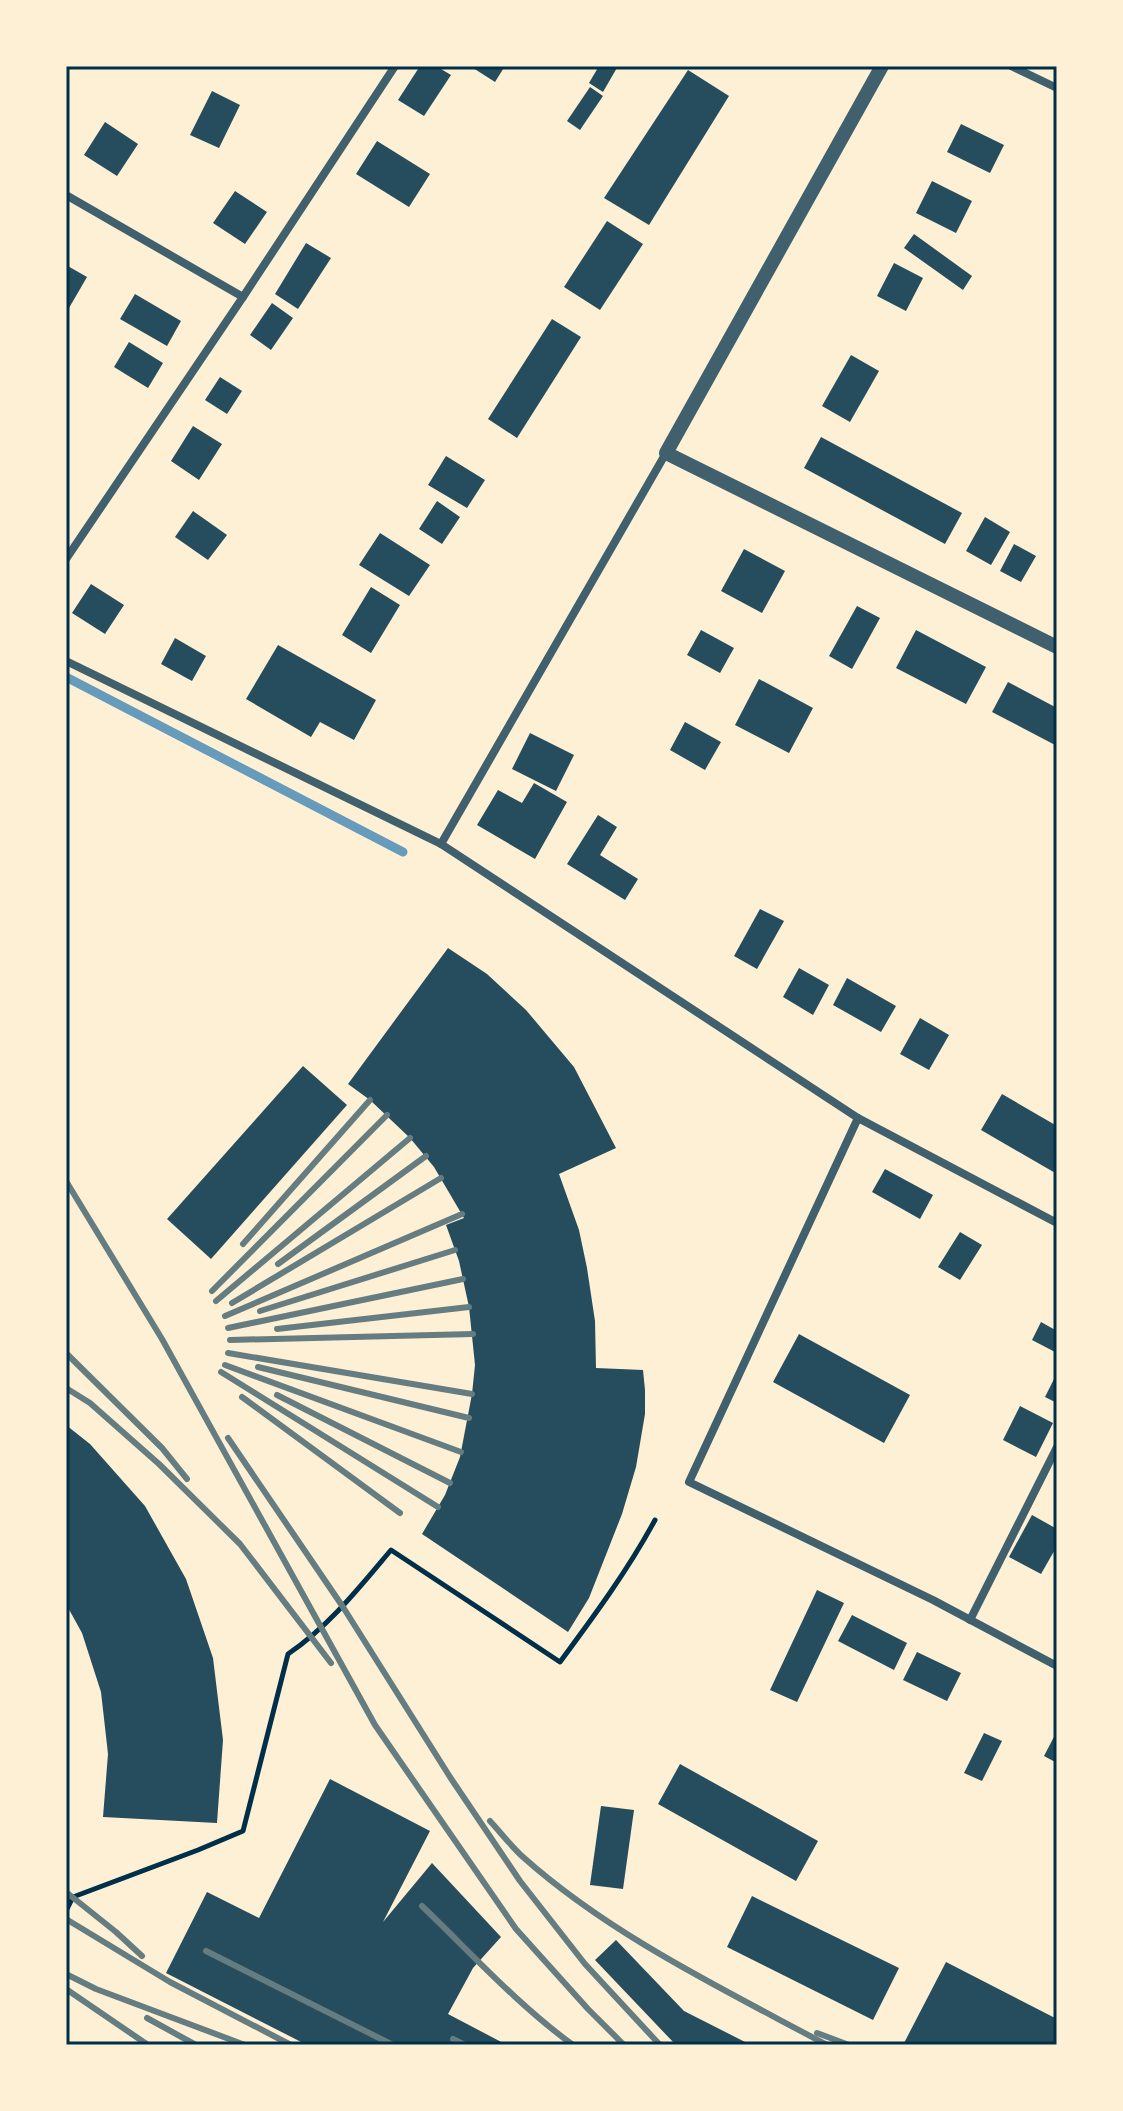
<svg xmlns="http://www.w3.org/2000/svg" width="1123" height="2111" font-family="'Noto Sans',sans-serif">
<rect width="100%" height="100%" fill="#fdf0d5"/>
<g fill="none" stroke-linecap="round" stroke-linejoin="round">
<!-- stream -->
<polyline stroke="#669bbc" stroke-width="9" points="66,677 403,852"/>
</g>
<!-- building -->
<g fill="#264d5e">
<polygon points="420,66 436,66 451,75 424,116 398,100"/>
<polygon points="470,66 505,66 495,82"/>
<polygon points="599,66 618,66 603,92 589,83"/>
<polygon points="688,70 729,96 649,225 604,198"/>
<polygon points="590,87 603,96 580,130 567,121"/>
<polygon points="212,91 240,105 219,148 190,135"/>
<polygon points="105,122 138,144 117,176 84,155"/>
<polygon points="961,124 1004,145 990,173 947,152"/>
<polygon points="377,141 430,174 409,207 356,174"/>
<polygon points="932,181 972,201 956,233 916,213"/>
<polygon points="235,191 267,212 245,244 213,223"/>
<polygon points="607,221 643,244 600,310 564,287"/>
<polygon points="914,234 972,276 963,290 904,248"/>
<polygon points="306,243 331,258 298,309 275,294"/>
<polygon points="894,263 923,278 906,311 877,296"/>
<polygon points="66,265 87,277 69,308 66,306"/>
<polygon points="135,294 181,321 167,346 120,319"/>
<polygon points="272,303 293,318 271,350 250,335"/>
<polygon points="552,319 581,337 517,438 488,419"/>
<polygon points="129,342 163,363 148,388 114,367"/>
<polygon points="851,355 879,371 850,422 822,406"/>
<polygon points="220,377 242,391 227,414 205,400"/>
<polygon points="193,426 222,444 199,480 171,461"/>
<polygon points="821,437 962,513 945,544 804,468"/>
<polygon points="446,456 485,480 467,508 428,485"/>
<polygon points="437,501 460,517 442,544 419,529"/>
<polygon points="193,511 227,535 208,560 175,537"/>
<polygon points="985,517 1010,532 991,565 966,551"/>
<polygon points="380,533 430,565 409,596 359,565"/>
<polygon points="1014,544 1036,556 1021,582 1000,571"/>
<polygon points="744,549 785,571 762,613 721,591"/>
<polygon points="91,584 124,605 105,634 72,613"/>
<polygon points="371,587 400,605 371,653 342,635"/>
<polygon points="857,606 880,618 852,669 829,656"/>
<polygon points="701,630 734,648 720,673 687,655"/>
<polygon points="916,630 986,667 966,704 896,668"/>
<polygon points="175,638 206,656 192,681 161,664"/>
<polygon points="278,645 376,700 354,740 320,722 311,737 246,699"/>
<polygon points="759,679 813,708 789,753 735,725"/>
<polygon points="1008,682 1057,708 1057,746 992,712"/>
<polygon points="685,722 721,742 705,770 670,750"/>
<polygon points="530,733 574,755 556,791 512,769"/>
<polygon points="534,783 567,802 535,859 477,825 498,790 522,803"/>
<polygon points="598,815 617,827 600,855 638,879 625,900 567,864"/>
<polygon points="760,909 784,921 757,969 734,956"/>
<polygon points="448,948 487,974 526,1010 574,1067 616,1148 559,1174 579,1230 587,1268 595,1321 596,1368 643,1370 645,1390 645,1414 636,1467 622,1514 589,1598 568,1632 422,1534 445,1495 460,1457 472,1394 475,1365 469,1307 459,1261 446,1225 464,1218 434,1167 410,1138 370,1100 348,1084"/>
<polygon points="799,968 829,985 813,1015 783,997"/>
<polygon points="847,978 896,1006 881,1032 833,1005"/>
<polygon points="920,1018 949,1035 929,1070 900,1054"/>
<polygon points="303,1066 347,1105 211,1259 167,1219"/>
<polygon points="1002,1094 1057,1126 1057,1174 981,1130"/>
<polygon points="885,1169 933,1195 920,1219 872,1192"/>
<polygon points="960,1232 982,1245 960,1280 938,1267"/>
<polygon points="1041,1322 1057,1331 1057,1353 1032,1340"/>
<polygon points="799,1334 910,1395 884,1443 773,1382"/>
<polygon points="1057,1373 1057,1403 1045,1397"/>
<polygon points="1020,1406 1053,1423 1036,1457 1003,1440"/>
<polygon points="66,1425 90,1444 145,1506 186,1579 213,1658 223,1740 217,1823 103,1817 108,1754 101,1692 82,1633 66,1604"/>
<polygon points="1032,1515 1057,1529 1057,1546 1041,1574 1009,1557"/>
<polygon points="817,1590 844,1603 797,1702 770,1690"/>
<polygon points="852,1615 907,1643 894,1670 838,1641"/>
<polygon points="917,1652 961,1673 947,1701 903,1680"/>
<polygon points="1057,1731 1057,1763 1044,1756"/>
<polygon points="984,1733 1002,1741 982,1781 964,1773"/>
<polygon points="680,1764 818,1841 796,1881 658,1804"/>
<polygon points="330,1779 430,1831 383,1922 432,1863 501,1937 473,1968 448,2014 507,2045 307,2045 166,1973 207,1892 259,1918"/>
<polygon points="601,1806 634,1810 623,1889 590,1885"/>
<polygon points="752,1896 899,1968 873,2020 727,1947"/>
<polygon points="616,1940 684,2011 751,2045 679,2045 674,2043 595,1960"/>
<polygon points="946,1962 1057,2019 1057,2045 903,2045"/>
</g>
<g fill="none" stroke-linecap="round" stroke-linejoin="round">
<!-- path -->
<path stroke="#003049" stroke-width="5" d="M66,1911l7,-14 125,-47 45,-19 45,-177c41,-28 71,-66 103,-104l169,112c34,-46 68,-92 95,-142"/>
<!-- minor -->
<g stroke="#3f606c" stroke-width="8">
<polyline points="1011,66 1057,88"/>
<polyline points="66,195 243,297"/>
<polyline points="66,559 243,297 395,66"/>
<polyline points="66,661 441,844 858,1118 1057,1223"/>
<polyline points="441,844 666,453"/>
<polyline points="858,1118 689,1482 933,1600 1057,1666"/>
<polyline points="970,1620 1057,1447"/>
</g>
<!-- tertiary -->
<polyline stroke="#3f606c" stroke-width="14" points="882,66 666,453 1057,647"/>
<!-- rail -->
<g stroke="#657d81" stroke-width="6">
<polyline points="66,1181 162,1339 375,1725 516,1929 588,2009 624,2045"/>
<polyline points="243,1244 370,1100"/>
<polyline points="278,1264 426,1156"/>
<polyline points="212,1291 387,1115"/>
<polyline points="216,1301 410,1138"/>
<polyline points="232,1303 441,1178"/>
<polyline points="260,1311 455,1250"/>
<polyline points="225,1316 462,1214"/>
<polyline points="228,1328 463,1279"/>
<polyline points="277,1329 469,1307"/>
<polyline points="230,1340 473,1334"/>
<polyline points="66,1353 162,1448 187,1479"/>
<polyline points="228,1353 472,1394"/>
<polyline points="225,1365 461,1452"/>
<polyline points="258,1367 469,1418"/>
<polyline points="221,1372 438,1507"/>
<polyline points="66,1388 90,1403 159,1464 240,1544 331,1663"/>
<polyline points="277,1395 450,1483"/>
<polyline points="242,1397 400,1513"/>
<polyline points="228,1438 343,1607 450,1777 520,1881 585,1964 660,2045"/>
<path d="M490,1821c11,12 21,25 33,36 87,78 202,133 304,188"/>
<polyline points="66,1892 116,1932 142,1956"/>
<path d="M422,1906c49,47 96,99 151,139"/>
<polyline points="66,1919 170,1982 291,2045"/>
<polyline points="206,1951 393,2045"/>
<polyline points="66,1974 96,1989 245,2045"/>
<polyline points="66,1989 148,2045"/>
<polyline points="147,2018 196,2045"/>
<polyline points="817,2033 849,2045"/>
<polyline points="453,2039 465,2045"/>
</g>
</g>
<!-- border -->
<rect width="1123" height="2111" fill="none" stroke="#fdf0d5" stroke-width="136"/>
<rect x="68" y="68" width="987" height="1975" fill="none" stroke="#003049" stroke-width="3"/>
</svg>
